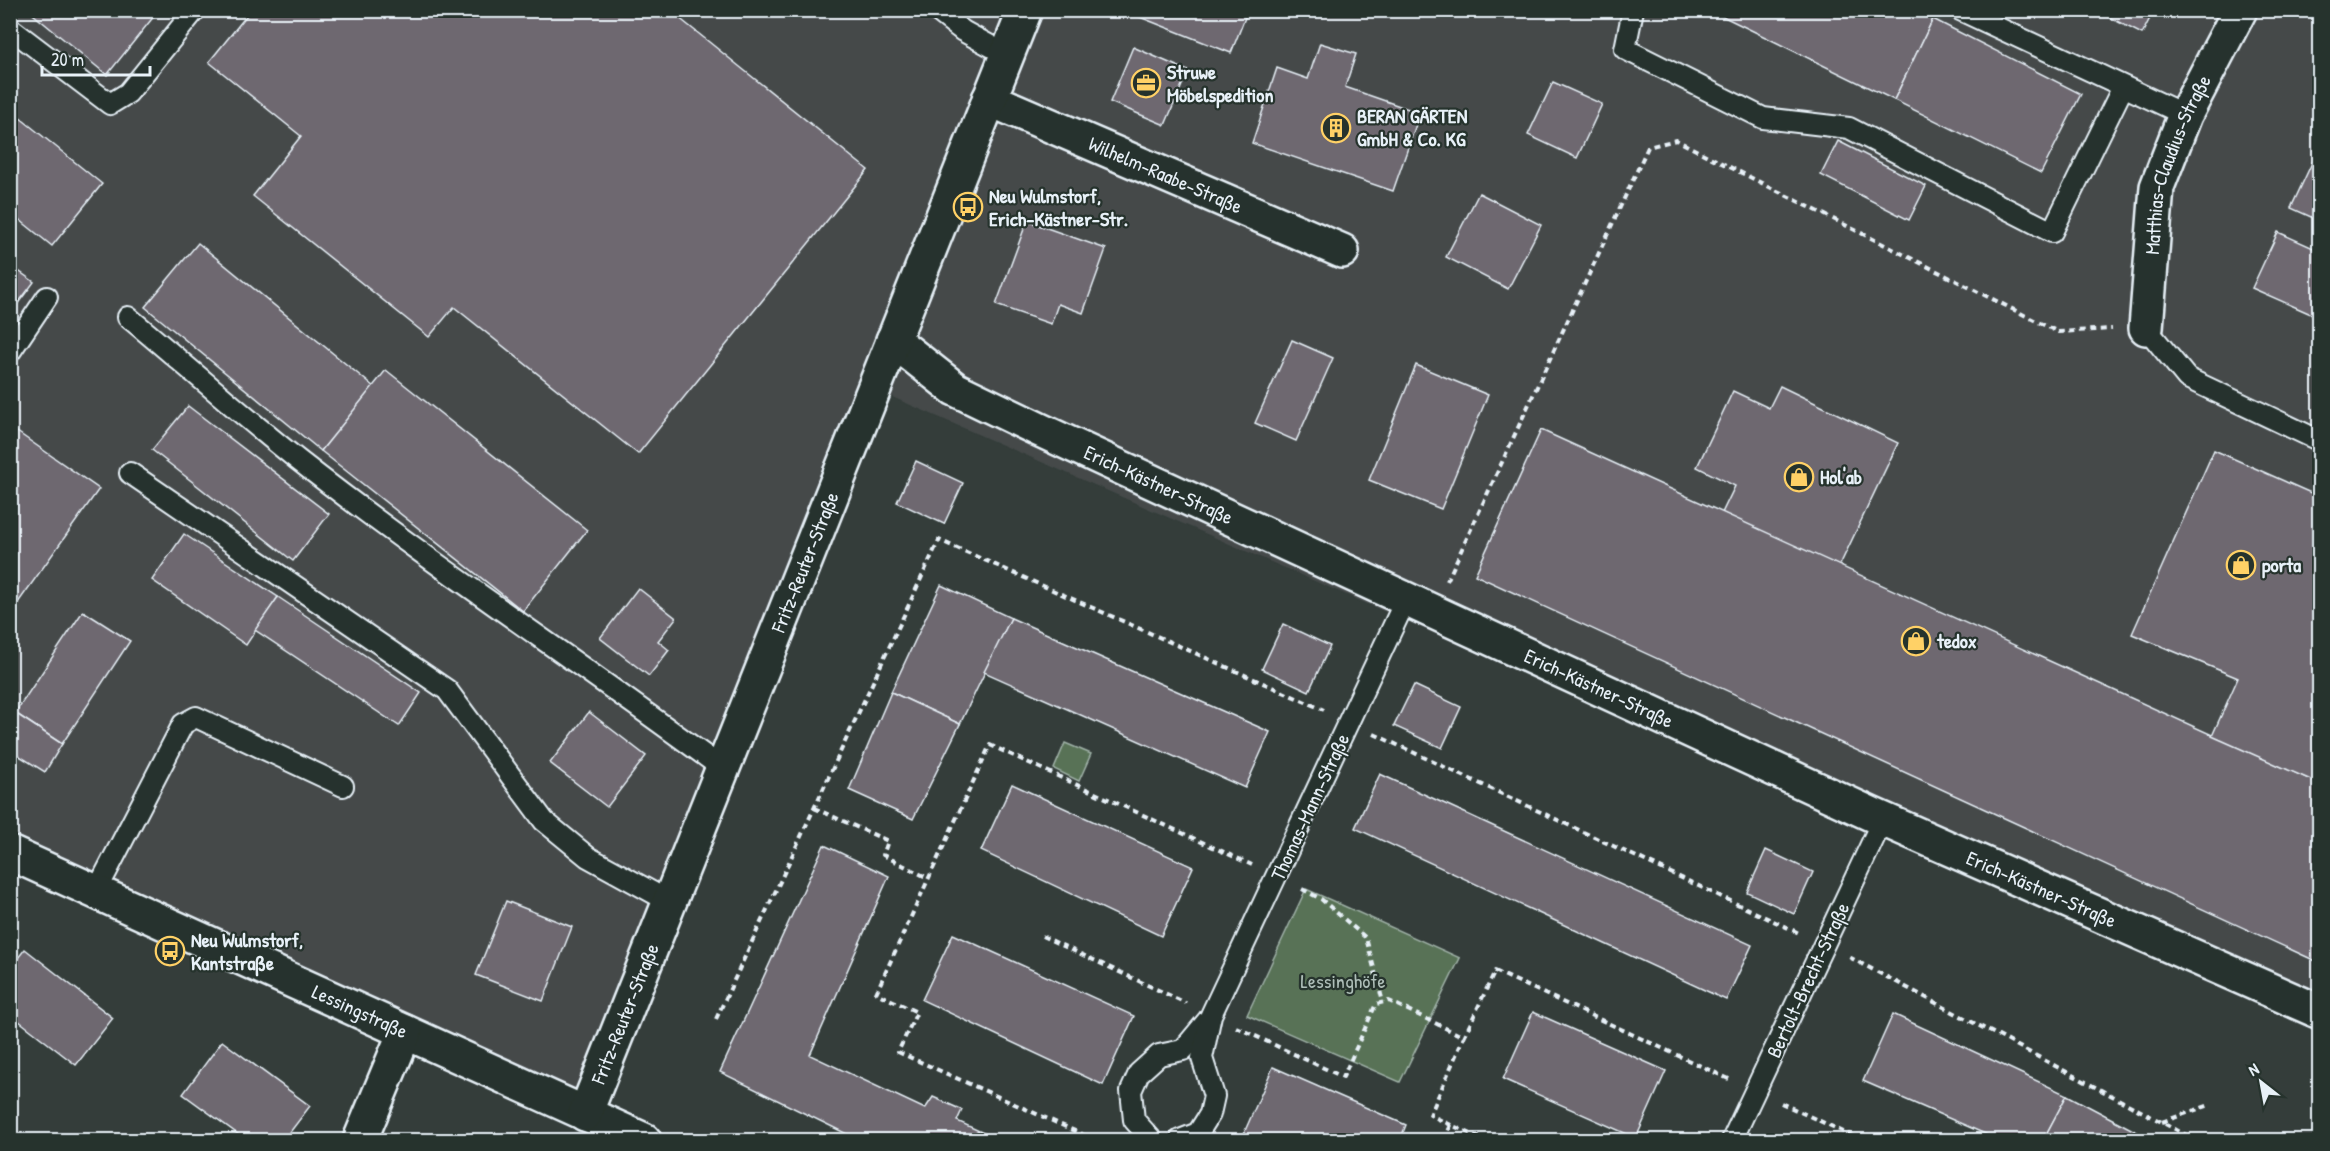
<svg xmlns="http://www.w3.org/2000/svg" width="2330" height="1151" font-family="'Patrick Hand',sans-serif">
<rect width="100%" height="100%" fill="#343d3a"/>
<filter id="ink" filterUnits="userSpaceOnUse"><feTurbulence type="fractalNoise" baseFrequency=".0167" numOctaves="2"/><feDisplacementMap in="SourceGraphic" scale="12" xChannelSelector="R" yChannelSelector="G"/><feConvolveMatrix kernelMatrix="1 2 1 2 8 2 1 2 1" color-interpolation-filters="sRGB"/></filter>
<g filter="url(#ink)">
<!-- built -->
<polygon fill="#454a4a" points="11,11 2319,11 2319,1031 1411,623 890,396 589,1126 11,859"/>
<!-- green -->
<g fill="#587257" stroke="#a0b2a8" stroke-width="1.5">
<polygon points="1065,743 1091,754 1079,781 1054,769"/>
<polygon points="1306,889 1460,958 1400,1082 1247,1015"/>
</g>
<!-- building -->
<g fill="#6e6770" stroke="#e8f1f8" stroke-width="1.5">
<polygon points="28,10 159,10 107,75"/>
<polygon points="251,10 684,10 678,17 868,170 638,454 454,307 429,337 253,196 301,136 209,62"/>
<polygon points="1122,10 1248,10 1231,53"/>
<polygon points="1710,10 1915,10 1933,19 1894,100"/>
<polygon points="2095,10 2154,10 2142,34"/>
<polygon points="1933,19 2081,94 2041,173 1894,100"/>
<polygon points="1320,43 1356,54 1345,87 1420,113 1393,191 1252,143 1277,68 1308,79"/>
<polygon points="1133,47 1188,71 1165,125 1110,102"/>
<polygon points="1553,82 1602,104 1577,158 1528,135"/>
<polygon points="19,117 102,184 52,246 10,212 10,126"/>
<polygon points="1838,141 1926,186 1909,220 1821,175"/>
<polygon points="2317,152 2320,154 2320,221 2291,208"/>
<polygon points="1479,193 1541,225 1508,289 1446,257"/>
<polygon points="1027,221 1106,249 1083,313 1058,304 1051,324 996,305"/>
<polygon points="2278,232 2320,251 2320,318 2252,288"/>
<polygon points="198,243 374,387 321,451 145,307"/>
<polygon points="10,265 34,282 10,314"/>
<polygon points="1292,340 1333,358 1296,441 1255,423"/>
<polygon points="1416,365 1488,395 1441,509 1369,480"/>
<polygon points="386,370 587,530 523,611 321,451"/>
<polygon points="1780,386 1898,443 1839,567 1722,513 1735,486 1697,467 1733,391 1769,408"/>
<polygon points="188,406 329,514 293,561 152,450"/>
<polygon points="10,427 99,489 10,614"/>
<polygon points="1541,430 2320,784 2320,963 1475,575"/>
<polygon points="2214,450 2320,497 2320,784 2212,736 2238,678 2132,634"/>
<polygon points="916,461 963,483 944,524 897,502"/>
<polygon points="184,534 278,597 246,645 152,580"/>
<polygon points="941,585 1011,618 960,724 891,692"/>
<polygon points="638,588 676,618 658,641 669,650 649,676 600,638"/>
<polygon points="278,597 421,693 399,726 255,630"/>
<polygon points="83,611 130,641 62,744 15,713"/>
<polygon points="1011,618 1270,732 1245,788 984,672"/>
<polygon points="1283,624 1330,646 1309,691 1262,669"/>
<polygon points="1414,685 1461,707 1442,748 1394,726"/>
<polygon points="891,692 960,724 913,819 849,790"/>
<polygon points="589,712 646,756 607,807 550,763"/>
<polygon points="15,713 62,744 45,772 10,750 10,720"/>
<polygon points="1380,774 1752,945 1726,1000 1355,828"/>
<polygon points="1012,784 1193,867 1161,936 981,851"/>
<polygon points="824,845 889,876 810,1055 925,1109 933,1097 962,1110 957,1121 999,1140 859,1140 720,1072"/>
<polygon points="1766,850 1813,872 1794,914 1747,892"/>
<polygon points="506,901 572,927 543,1001 476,975"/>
<polygon points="953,934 1134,1016 1103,1085 922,1000"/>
<polygon points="25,949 113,1018 76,1065 10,1014 10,968"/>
<polygon points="1533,1012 1666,1071 1636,1138 1503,1079"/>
<polygon points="1893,1014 2067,1095 2043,1140 1999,1140 1863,1081"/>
<polygon points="222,1041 310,1106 284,1140 246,1140 183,1094"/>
<polygon points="1273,1067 1406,1125 1400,1140 1261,1140 1244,1133"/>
<polygon points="2067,1095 2152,1140 2043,1140"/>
</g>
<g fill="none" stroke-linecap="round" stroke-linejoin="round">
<!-- service casing -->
<g stroke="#e8f1f8" stroke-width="24">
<g id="service">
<polyline points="936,10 963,31 1007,55"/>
<polyline points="1633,10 1625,49 1763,118 1849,128 2052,232 2123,87"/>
<polyline points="1960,10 2185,115"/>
<polyline points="10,28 110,104 128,93 195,10"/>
<path d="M128,317c57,47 112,97 170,143 138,108 284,204 425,309"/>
<polyline points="2146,328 2187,378 2320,441"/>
<polyline points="10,352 47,297"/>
<polyline points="130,473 447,690 544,821 588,857 670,902"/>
<polyline points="96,892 183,724 196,717 343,786"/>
<polyline points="1152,1140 1134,1120 1131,1091 1139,1073 1159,1055 1183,1050 1208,1020"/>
<polyline points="1180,1140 1198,1133 1210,1114 1214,1096 1202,1058 1211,1015 1407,597"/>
<polyline points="1732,1140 1883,819"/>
</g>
</g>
<!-- minor casing -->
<g stroke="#e8f1f8" stroke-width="38">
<g id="minor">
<path id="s1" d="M989,99l353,152"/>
<path id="s2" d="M2146,328l11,-141 28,-72 55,-105"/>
<path id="s3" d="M893,340l62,49 85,41 831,384 449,198"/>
<path id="s4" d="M10,853l634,287"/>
<path id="s5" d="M585,1114l440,-1104"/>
<polyline points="360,1140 405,1032"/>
</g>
</g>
<!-- path -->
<g stroke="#e8f1f8" stroke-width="4" stroke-dasharray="6 4.5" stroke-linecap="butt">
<polyline points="1447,581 1648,147 1676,140 2058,332 2112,329"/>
<polyline points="1374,734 1799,933"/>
<polyline points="814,808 888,841 883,855 928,878"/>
<polyline points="1302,889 1321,899 1366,938 1383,1002"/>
<polyline points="1042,936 1186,1003"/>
<polyline points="1849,957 2188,1136 2185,1140"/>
<polyline points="716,1019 939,540 1324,710"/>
<polyline points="1236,1027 1343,1077 1376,1004 1389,1001 1464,1037 1495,971 1731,1080"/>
<polyline points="1781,1103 1861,1140"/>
<polyline points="2162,1122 2210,1105"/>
<polyline points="1451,1125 1430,1115 1464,1037"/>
<polyline points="1095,1140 898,1052 917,1012 876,993 990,745 1252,865"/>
<polyline points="1444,1140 1451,1125 1485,1140"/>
</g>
<!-- service -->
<use href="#service" stroke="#26332d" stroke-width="20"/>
<!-- minor -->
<use href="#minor" stroke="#26332d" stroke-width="33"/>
</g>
</g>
<!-- icons -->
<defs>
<g id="office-ring" transform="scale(1.5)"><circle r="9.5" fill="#26332d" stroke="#ffd166" stroke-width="1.5"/><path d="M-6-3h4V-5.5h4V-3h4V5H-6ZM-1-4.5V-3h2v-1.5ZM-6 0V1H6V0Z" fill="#ffd166"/></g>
<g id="building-ring" transform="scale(1.5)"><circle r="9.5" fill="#26332d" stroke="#ffd166" stroke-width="1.5"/><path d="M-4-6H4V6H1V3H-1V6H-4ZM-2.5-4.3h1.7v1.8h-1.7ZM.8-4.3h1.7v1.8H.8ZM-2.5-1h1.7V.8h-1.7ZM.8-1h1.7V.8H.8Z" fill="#ffd166"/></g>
<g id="bus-ring" transform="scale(1.5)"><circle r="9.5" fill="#26332d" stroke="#ffd166" stroke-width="1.5"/><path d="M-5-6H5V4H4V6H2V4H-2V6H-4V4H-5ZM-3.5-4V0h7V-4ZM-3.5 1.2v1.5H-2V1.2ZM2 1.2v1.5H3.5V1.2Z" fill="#ffd166"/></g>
<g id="shop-ring" transform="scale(1.5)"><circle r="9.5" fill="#26332d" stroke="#ffd166" stroke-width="1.5"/><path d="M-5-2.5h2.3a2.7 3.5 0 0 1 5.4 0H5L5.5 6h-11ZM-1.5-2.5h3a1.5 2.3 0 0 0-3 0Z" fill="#ffd166"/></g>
</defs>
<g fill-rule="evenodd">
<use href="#office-ring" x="1146" y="83"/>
<use href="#building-ring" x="1336" y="128"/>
<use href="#bus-ring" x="968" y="207"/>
<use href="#shop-ring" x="1799" y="477"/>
<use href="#shop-ring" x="2241" y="565"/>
<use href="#shop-ring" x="1916" y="641"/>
<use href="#bus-ring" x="170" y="951"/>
</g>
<g text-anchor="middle" stroke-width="4.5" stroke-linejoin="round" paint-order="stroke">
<!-- poi labels -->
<g font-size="20" font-weight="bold" fill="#e8f1f8" stroke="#26332d" text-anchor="start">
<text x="1167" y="79">Struwe<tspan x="1167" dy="23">Möbelspedition</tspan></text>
<text x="1357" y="123">BERAN GÄRTEN<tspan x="1357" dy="23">GmbH &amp; Co. KG</tspan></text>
<text x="989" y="203">Neu Wulmstorf,<tspan x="989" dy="23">Erich-Kästner-Str.</tspan></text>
<text x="1820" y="484">Hol'ab</text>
<text x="2262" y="572">porta</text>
<text x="1937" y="648">tedox</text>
<text x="191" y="947">Neu Wulmstorf,<tspan x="191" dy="23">Kantstraße</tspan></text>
</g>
<!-- street labels -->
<g font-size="20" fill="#e8f1f8" stroke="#26332d">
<text dy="7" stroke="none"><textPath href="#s2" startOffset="168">Matthias-Claudius-Straße</textPath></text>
<text dy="7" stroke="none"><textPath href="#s1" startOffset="192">Wilhelm-Raabe-Straße</textPath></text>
<text dy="7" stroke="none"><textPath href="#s3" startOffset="304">Erich-Kästner-Straße</textPath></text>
<text dy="7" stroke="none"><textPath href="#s5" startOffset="594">Fritz-Reuter-Straße</textPath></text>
<text dy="7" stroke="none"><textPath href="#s3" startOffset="789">Erich-Kästner-Straße</textPath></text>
<text transform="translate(1310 807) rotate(-65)" y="7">Thomas-Mann-Straße</text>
<text dy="7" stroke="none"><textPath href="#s3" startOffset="1275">Erich-Kästner-Straße</textPath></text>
<text transform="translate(1808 980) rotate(-65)" y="7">Bertolt-Brecht-Straße</text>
<text dy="7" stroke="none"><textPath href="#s4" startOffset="384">Lessingstraße</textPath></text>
<text dy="7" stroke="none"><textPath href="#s5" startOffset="108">Fritz-Reuter-Straße</textPath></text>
</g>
<!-- park labels -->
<g font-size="20" fill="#aebeb8" stroke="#26332d">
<text x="1343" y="988">Lessinghöfe</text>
</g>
</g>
<!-- margin -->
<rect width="2330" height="1151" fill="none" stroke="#26332d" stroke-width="36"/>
<rect x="18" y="18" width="2294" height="1115" fill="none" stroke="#e8f1f8" stroke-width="2" filter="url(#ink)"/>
<!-- north arrow -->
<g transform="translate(2261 1082) rotate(329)" stroke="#26332d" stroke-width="4.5" paint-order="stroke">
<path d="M0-4.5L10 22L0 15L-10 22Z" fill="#e8f1f8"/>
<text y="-9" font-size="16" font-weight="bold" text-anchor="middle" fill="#e8f1f8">N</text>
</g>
<!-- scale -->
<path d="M42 66v9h108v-9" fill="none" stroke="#e8f1f8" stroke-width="3"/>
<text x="51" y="66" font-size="18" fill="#e8f1f8" stroke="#26332d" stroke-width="4.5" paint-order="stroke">20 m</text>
</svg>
